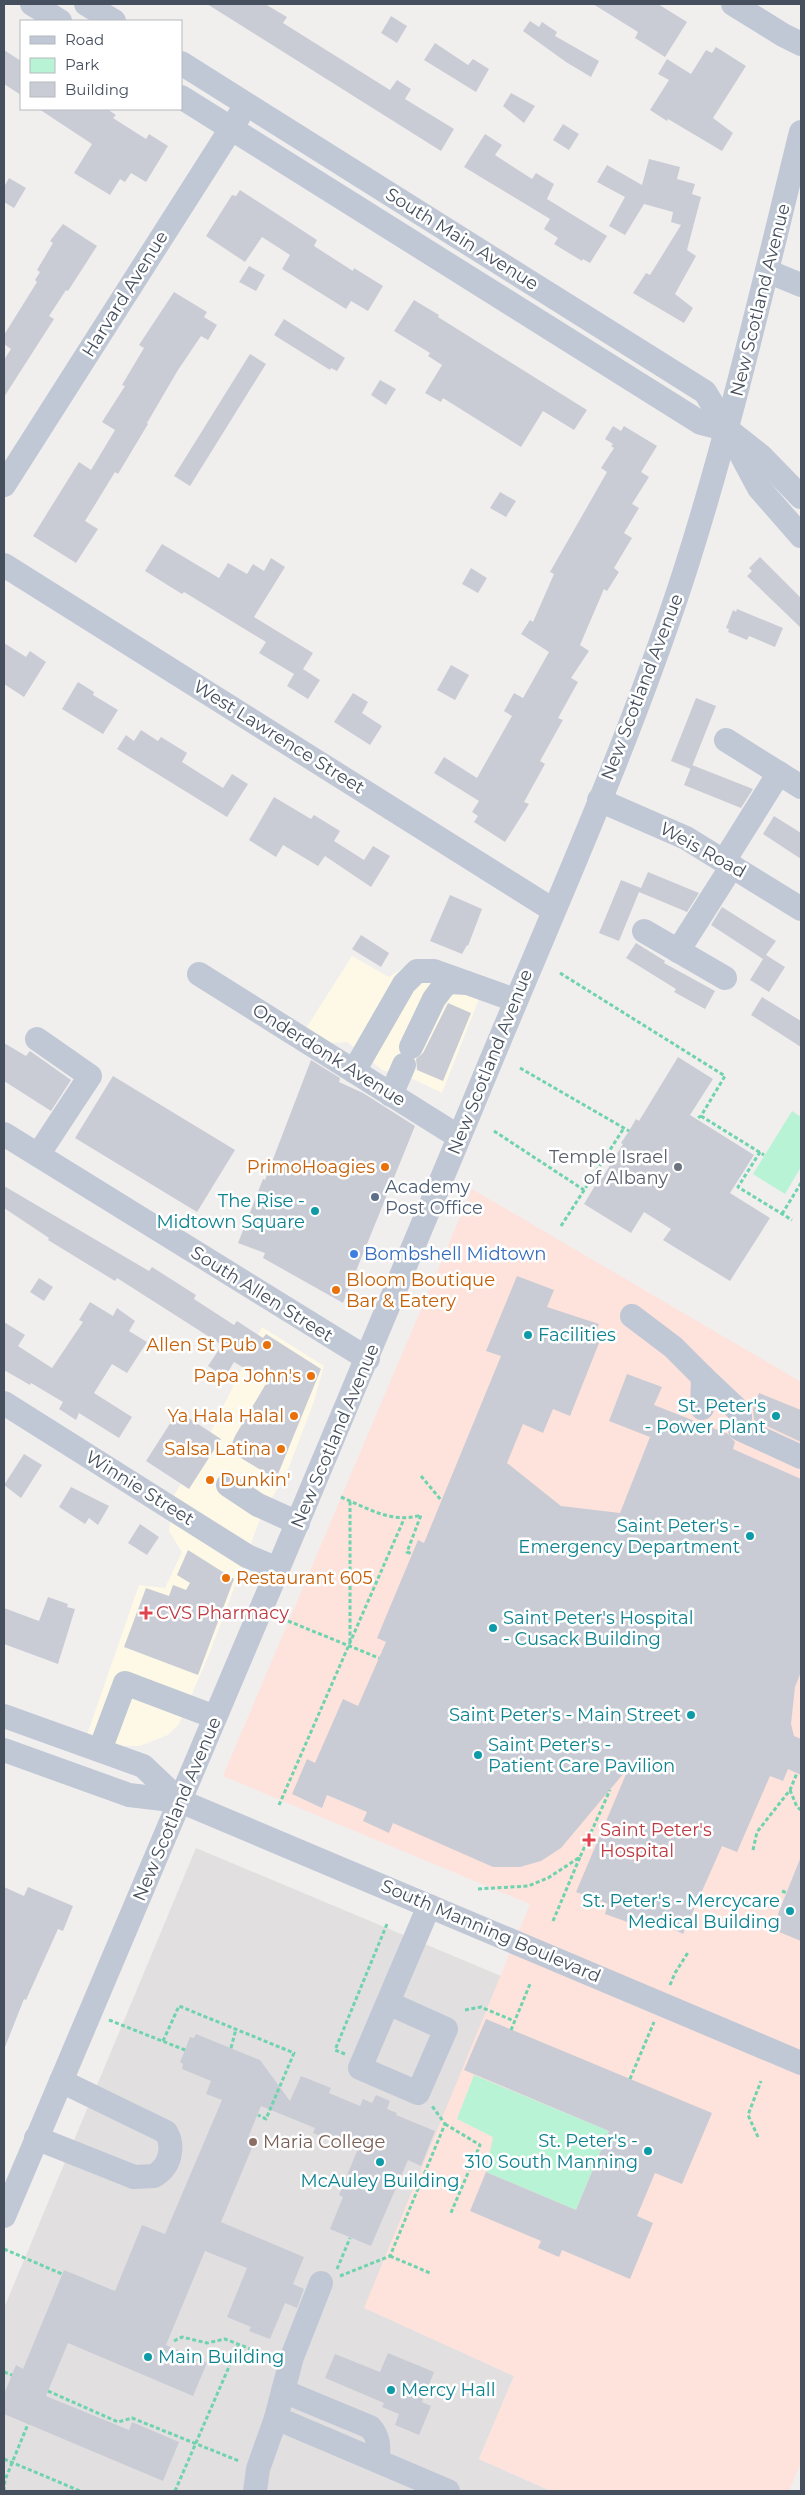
<svg xmlns="http://www.w3.org/2000/svg" width="805" height="2495" font-family="Montserrat,sans-serif">
<rect width="100%" height="100%" fill="#f1eeee"/>
<!-- commercial -->
<g fill="#fdf9e6">
<polygon points="352,956 389,977 414,961 486,981 442,1093 409,1077 382,1070 347,1042 328,1043 306,1028"/>
<polygon points="262,1327 324,1366 314,1401 289,1467 259,1522 210,1652 179,1724 168,1735 140,1746 117,1746 87,1735 139,1585 165,1588 182,1552 169,1531 173,1497 205,1444"/>
</g>
<!-- education -->
<polygon fill="#e2dfe0" points="196,1848 501,1976 365,2308 514,2376 479,2459 551,2491 4,2491 4,2308"/>
<!-- medical -->
<polygon fill="#fde3dc" points="472,1189 801,1382 801,2462 789,2491 551,2491 479,2459 514,2376 364,2308 530,1904 223,1776"/>
<!-- green -->
<g fill="#b9f3d6">
<polygon points="792,1111 801,1117 801,1167 785,1194 753,1174"/>
<polygon points="474,2075 609,2131 576,2210 486,2172 493,2137 457,2119"/>
</g>
<!-- building -->
<g fill="#caccd5">
<polygon points="207,4 265,4 287,17 283,23 390,90 397,80 411,89 405,99 454,129 441,151"/>
<polygon points="593,4 658,4 687,22 665,57 635,38 638,32"/>
<polygon points="391,16 407,26 397,43 381,33"/>
<polygon points="530,21 539,27 542,22 557,32 555,36 599,61 591,77 566,62 523,31"/>
<polygon points="435,43 468,65 473,59 489,69 476,92 424,60"/>
<polygon points="716,47 746,66 713,118 733,133 722,151 668,119 667,121 650,110 669,80 658,74 667,59 691,74 706,50 712,53"/>
<polygon points="4,50 21,61 21,95 4,84"/>
<polygon points="511,93 535,106 524,123 503,106"/>
<polygon points="39,109 107,109 116,115 113,118 146,139 149,134 168,146 146,182 131,173 125,182 120,179 110,195 74,173 92,144"/>
<polygon points="563,124 579,134 569,150 553,140"/>
<polygon points="485,134 502,145 495,155 532,179 536,173 554,184 547,199 607,236 590,263 583,259 582,261 554,244 558,238 544,229 550,219 464,167"/>
<polygon points="649,159 680,167 677,179 695,184 692,194 701,197 687,250 696,256 675,294 693,308 684,323 633,293 646,273 650,275 681,225 671,222 673,212 644,204 625,235 609,226 625,197 597,182 607,165 642,185"/>
<polygon points="9,178 26,188 14,208 4,202 4,187"/>
<polygon points="240,190 317,240 314,246 353,271 354,268 383,286 368,311 351,301 346,309 282,269 290,255 262,237 245,262 206,236 232,195 236,196"/>
<polygon points="63,224 97,246 68,291 66,290 49,316 54,319 4,397 4,360 11,349 4,344 4,335 37,282 35,280 40,272 37,270 53,243 50,241"/>
<polygon points="249,266 265,275 256,291 239,282"/>
<polygon points="174,292 207,312 204,317 217,325 208,340 201,336 178,370 147,423 148,424 118,474 115,472 85,521 98,529 76,563 33,536 79,462 91,470 115,430 102,422 125,386 122,385 144,348 139,345"/>
<polygon points="414,300 439,315 438,317 587,410 574,430 543,411 521,447 443,398 441,402 425,393 442,365 428,356 430,353 394,331"/>
<polygon points="284,319 345,358 337,371 331,368 330,370 274,335"/>
<polygon points="250,354 266,364 190,486 174,476"/>
<polygon points="380,380 396,389 386,405 371,395"/>
<polygon points="613,426 621,431 624,426 657,446 641,472 649,477 632,504 639,508 624,533 632,538 614,568 619,572 607,591 604,589 580,645 589,651 571,678 578,682 558,718 563,720 540,761 545,764 524,802 529,804 505,842 474,822 478,816 472,812 479,801 434,773 444,757 477,778 512,716 504,711 514,693 523,698 549,652 521,634 530,620 533,622 554,574 550,572 607,472 601,468 614,448 611,446 613,444 605,439"/>
<polygon points="500,492 516,501 506,517 490,508"/>
<polygon points="162,544 219,578 228,563 247,574 253,564 264,571 271,558 285,567 254,617 313,653 303,669 320,680 308,699 287,686 294,674 259,653 266,642 184,592 182,594 145,571"/>
<polygon points="760,557 801,598 801,628 747,576 752,571 749,568"/>
<polygon points="471,568 487,578 478,593 462,584"/>
<polygon points="737,609 783,628 775,647 749,636 747,640 728,632 729,629 726,628 733,610 736,612"/>
<polygon points="4,643 26,657 30,651 46,662 24,697 4,684"/>
<polygon points="451,665 469,675 455,700 437,690"/>
<polygon points="78,682 94,692 93,695 118,710 103,734 62,709"/>
<polygon points="353,693 368,702 362,713 382,726 370,745 334,722"/>
<polygon points="696,698 716,706 691,769 671,761"/>
<polygon points="141,730 158,741 161,737 187,753 182,762 223,788 232,774 248,784 227,817 117,749 126,735 134,741"/>
<polygon points="692,765 753,789 741,808 684,785"/>
<polygon points="274,797 311,819 314,815 340,831 334,841 364,860 373,846 390,856 371,887 325,856 318,866 283,845 276,857 249,840"/>
<polygon points="774,816 801,833 801,859 763,834"/>
<polygon points="648,872 699,893 687,912 639,892 619,941 599,933 621,880 641,888"/>
<polygon points="450,895 482,909 468,946 467,945 462,954 430,941"/>
<polygon points="722,907 776,941 766,955 785,967 769,992 750,980 763,959 711,925"/>
<polygon points="361,935 389,953 381,967 352,949"/>
<polygon points="636,943 665,961 664,963 715,991 705,1009 674,992 676,989 626,958"/>
<polygon points="762,997 801,1021 801,1047 751,1015"/>
<polygon points="448,1003 471,1013 443,1081 417,1070 416,1059 423,1053"/>
<polygon points="4,1043 26,1056 30,1051 71,1080 51,1111 4,1081"/>
<polygon points="678,1057 713,1079 690,1115 754,1155 730,1193 770,1218 730,1281 663,1240 671,1229 644,1212 631,1233 584,1204 599,1179 601,1180 623,1144 621,1143 629,1131 636,1119 639,1121"/>
<polygon points="311,1060 340,1078 339,1082 363,1093 415,1126 343,1303 263,1258 265,1253 238,1243 263,1179 265,1180"/>
<polygon points="113,1076 235,1150 197,1212 75,1138"/>
<polygon points="4,1186 149,1271 152,1267 196,1295 194,1299 234,1325 237,1321 263,1338 266,1334 321,1369 276,1479 229,1451 235,1436 267,1382 234,1362 225,1377 208,1366 222,1345 117,1278 115,1281 48,1240 49,1238 4,1208"/>
<polygon points="517,1276 554,1290 547,1307 599,1324 596,1331 603,1333 570,1416 553,1409 543,1433 523,1424 507,1463 561,1506 620,1513 650,1437 609,1421 627,1374 662,1387 654,1405 728,1434 735,1442 733,1449 801,1479 801,1672 795,1687 791,1724 794,1736 801,1739 801,1775 788,1769 783,1781 770,1776 737,1852 722,1846 683,1934 661,1923 659,1929 635,1918 633,1924 605,1914 608,1904 576,1892 629,1767 561,1848 541,1861 520,1867 493,1867 393,1823 389,1833 363,1821 367,1812 327,1795 322,1808 292,1794 307,1759 315,1763 343,1699 358,1706 386,1642 377,1638 418,1540 424,1543 501,1356 486,1351"/>
<polygon points="39,1278 53,1287 44,1301 30,1292"/>
<polygon points="90,1302 113,1316 117,1308 135,1321 129,1331 147,1342 127,1373 112,1364 94,1393 132,1417 119,1438 79,1413 76,1420 59,1409 63,1402 31,1383 30,1385 4,1370 4,1322 25,1335 18,1346 52,1368 83,1322 79,1320"/>
<polygon points="759,1393 801,1410 801,1442 754,1420 753,1409"/>
<polygon points="178,1411 221,1439 189,1489 146,1461"/>
<polygon points="24,1454 42,1465 21,1498 4,1485"/>
<polygon points="71,1487 109,1506 98,1525 89,1518 85,1524 59,1507"/>
<polygon points="140,1524 159,1537 147,1555 128,1543"/>
<polygon points="188,1550 234,1579 198,1675 124,1647 146,1588 169,1596 173,1585 186,1590 190,1583 177,1575"/>
<polygon points="48,1597 68,1604 67,1607 75,1609 58,1664 4,1644 4,1608 39,1621"/>
<polygon points="800,1859 801,1859 801,1941 772,1929"/>
<polygon points="4,1887 24,1896 28,1887 73,1906 63,1931 58,1929 26,2000 24,1999 5,2047"/>
<polygon points="486,2019 712,2113 682,2184 655,2173 637,2216 653,2223 630,2279 562,2250 559,2257 538,2248 541,2241 470,2211 486,2172 576,2210 609,2131 464,2070"/>
<polygon points="196,2034 260,2060 290,2101 301,2076 331,2088 329,2093 360,2106 363,2099 372,2103 376,2095 390,2101 387,2109 397,2113 396,2115 435,2131 421,2166 408,2160 371,2246 330,2229 343,2197 339,2195 357,2151 313,2133 315,2128 261,2106 247,2140 254,2143 221,2222 304,2257 293,2284 304,2289 297,2308 285,2303 270,2339 249,2331 251,2327 227,2317 247,2268 205,2251 166,2345 207,2363 193,2396 68,2343 46,2396 129,2430 132,2422 179,2442 163,2481 4,2414 4,2394 16,2365 23,2369 64,2270 115,2291 142,2225 165,2234 222,2100 206,2094 211,2081 182,2069 183,2064 180,2062 185,2050 190,2037 194,2038"/>
<polygon points="388,2353 434,2372 422,2402 431,2406 419,2435 395,2425 399,2414 382,2407 384,2403 325,2378 335,2354 380,2372"/>
</g>
<g fill="none" stroke-linecap="round" stroke-linejoin="round">
<!-- path -->
<g stroke="#6ed3ae" stroke-width="3" stroke-dasharray="4 2.5" stroke-linecap="butt">
<polyline points="560,973 725,1076 701,1116 696,1119"/>
<polyline points="520,1068 629,1131"/>
<polyline points="701,1116 764,1155"/>
<polyline points="494,1131 584,1190"/>
<polyline points="760,1152 738,1187 792,1220"/>
<polyline points="782,1214 801,1183"/>
<polyline points="561,1226 624,1128"/>
<polyline points="421,1476 441,1500"/>
<path d="M341,1497c26,11 51,27 80,18l-14,37 5,2"/>
<polyline points="288,1621 379,1658"/>
<polyline points="350,1642 350,1501"/>
<polyline points="790,1790 797,1807 801,1810"/>
<polyline points="279,1805 404,1519"/>
<polyline points="753,1850 757,1832 790,1790 797,1773"/>
<polyline points="478,1889 528,1886 548,1878 580,1857 610,1790"/>
<polyline points="782,1891 787,1893"/>
<polyline points="553,1921 580,1857"/>
<polyline points="670,1985 675,1973 689,1951"/>
<polyline points="465,2010 481,2007 514,2021"/>
<polyline points="109,2020 185,2050"/>
<polyline points="511,2030 530,1984"/>
<polyline points="163,2041 179,2006 294,2053 266,2119 258,2115"/>
<polyline points="231,2048 236,2029"/>
<polyline points="345,2054 335,2050 387,1924"/>
<polyline points="630,2079 654,2022"/>
<polyline points="445,2124 480,2145 450,2215"/>
<polyline points="758,2137 748,2115 761,2081"/>
<polyline points="4,2249 62,2274"/>
<polyline points="390,2256 430,2273"/>
<polyline points="337,2269 350,2238"/>
<polyline points="340,2276 390,2256 445,2124 432,2106"/>
<polyline points="174,2341 182,2337 207,2343 225,2339 271,2357"/>
<polyline points="4,2372 12,2375"/>
<polyline points="48,2391 118,2422 132,2418 239,2461"/>
<polyline points="4,2459 80,2491"/>
<polyline points="4,2491 5,2480 28,2424"/>
<polyline points="175,2491 238,2346"/>
</g>
<!-- minor -->
<g stroke="#c0c8d5" stroke-width="24">
<polyline points="32,4 60,21"/>
<polyline points="86,4 114,21"/>
<polyline points="733,4 783,35 801,44"/>
<polyline points="181,63 705,392 728,430 761,456 801,497"/>
<polyline points="181,97 701,423 728,430 759,488 801,536"/>
<polyline points="767,271 801,285"/>
<polyline points="4,485 239,116"/>
<polyline points="4,565 553,910"/>
<polyline points="726,740 801,787"/>
<polyline points="599,800 686,838 801,909"/>
<polyline points="724,861 779,773"/>
<polyline points="644,931 725,978"/>
<polyline points="678,951 732,866"/>
<polyline points="199,974 459,1137"/>
<polyline points="37,1039 90,1076 38,1155"/>
<polyline points="411,1047 434,999 443,987 450,982 467,983"/>
<polyline points="354,1071 404,984 417,971 434,971 515,1000"/>
<polyline points="391,1095 404,1065"/>
<polyline points="4,1134 368,1359"/>
<polyline points="632,1316 673,1347 703,1377 702,1408"/>
<polyline points="703,1377 740,1412 740,1429 801,1457"/>
<polyline points="4,1403 247,1556 278,1569"/>
<polyline points="228,1485 258,1505 298,1523"/>
<polyline points="4,1716 143,1766 180,1801"/>
<polyline points="4,1750 129,1795 180,1801 801,2063"/>
<polyline points="100,1750 125,1683 215,1717"/>
<polyline points="388,2003 446,2029 418,2093 360,2068 429,1906"/>
<path d="M36,2138l98,39 20,-1c16,-9 21,-29 12,-44l-105,-51"/>
<path d="M4,2216c155,-369 314,-737 467,-1107 72,-176 153,-351 212,-532 47,-146 81,-296 118,-445"/>
<path d="M283,2391l87,36c9,10 10,20 7,33"/>
<polyline points="276,2418 292,2357 321,2283"/>
<polyline points="255,2491 258,2469 276,2418 448,2491"/>
</g>
</g>
<!-- markers -->
<g fill="#e8710a" stroke="#fff" stroke-width="2">
<circle cx="385" cy="1167" r="5"/>
<circle cx="336" cy="1290" r="5"/>
<circle cx="267" cy="1345" r="5"/>
<circle cx="311" cy="1376" r="5"/>
<circle cx="294" cy="1416" r="5"/>
<circle cx="281" cy="1449" r="5"/>
<circle cx="210" cy="1480" r="5"/>
<circle cx="226" cy="1578" r="5"/>
</g>
<circle fill="#6b7280" stroke="#fff" stroke-width="2" cx="678" cy="1167" r="5"/>
<circle fill="#5c6f8a" stroke="#fff" stroke-width="2" cx="375" cy="1197" r="5"/>
<g fill="#0f9aa8" stroke="#fff" stroke-width="2">
<circle cx="315" cy="1211" r="5"/>
<circle cx="528" cy="1335" r="5"/>
<circle cx="776" cy="1416" r="5"/>
<circle cx="750" cy="1536" r="5"/>
<circle cx="493" cy="1628" r="5"/>
<circle cx="691" cy="1715" r="5"/>
<circle cx="478" cy="1755" r="5"/>
<circle cx="790" cy="1911" r="5"/>
<circle cx="648" cy="2151" r="5"/>
<circle cx="380" cy="2162" r="5"/>
<circle cx="148" cy="2357" r="5"/>
<circle cx="391" cy="2390" r="5"/>
</g>
<circle fill="#3f7fe0" stroke="#fff" stroke-width="2" cx="354" cy="1254" r="5"/>
<g fill="#e0444e" stroke="#fff" stroke-width="2">
<path d="M143.5 1605.5h5v5h5v5h-5v5h-5v-5h-5v-5h5z"/>
<path d="M586.5 1832.5h5v5h5v5h-5v5h-5v-5h-5v-5h5z"/>
</g>
<circle fill="#8d6e63" stroke="#fff" stroke-width="2" cx="253" cy="2142" r="5"/>
<g text-anchor="middle" stroke-width="5" stroke-linejoin="round" paint-order="stroke">
<!-- street labels -->
<g font-size="18" fill="#454f5d" stroke="#fff">
<text transform="translate(462 239) rotate(32)" y="6">South Main Avenue</text>
<text transform="translate(125 294) rotate(-58)" y="6">Harvard Avenue</text>
<text transform="translate(760 300) rotate(-76)" y="6">New Scotland Avenue</text>
<text transform="translate(642 687) rotate(-69)" y="6">New Scotland Avenue</text>
<text transform="translate(279 737) rotate(32)" y="6">West Lawrence Street</text>
<text transform="translate(703 850) rotate(29)" y="6">Weis Road</text>
<text transform="translate(329 1055) rotate(32)" y="6">Onderdonk Avenue</text>
<text transform="translate(490 1062) rotate(-68)" y="6">New Scotland Avenue</text>
<text transform="translate(262 1294) rotate(32)" y="6">South Allen Street</text>
<text transform="translate(335 1436) rotate(-67)" y="6">New Scotland Avenue</text>
<text transform="translate(140 1488) rotate(32)" y="6">Winnie Street</text>
<text transform="translate(177 1809) rotate(-67)" y="6">New Scotland Avenue</text>
<text transform="translate(491 1931) rotate(23)" y="6">South Manning Boulevard</text>
</g>
<!-- worship labels -->
<g font-size="18" fill="#5b616d" stroke="#fff" text-anchor="end">
<text x="668" y="1163">Temple Israel<tspan x="668" dy="21">of Albany</tspan></text>
</g>
<!-- food labels -->
<g font-size="18" fill="#c56008" stroke="#fff" text-anchor="end">
<text x="375" y="1173">PrimoHoagies</text>
<text x="346" y="1286" text-anchor="start">Bloom Boutique<tspan x="346" dy="21">Bar &amp; Eatery</tspan></text>
<text x="257" y="1351">Allen St Pub</text>
<text x="301" y="1382">Papa John's</text>
<text x="284" y="1422">Ya Hala Halal</text>
<text x="271" y="1455">Salsa Latina</text>
<text x="220" y="1486" text-anchor="start">Dunkin'</text>
<text x="236" y="1584" text-anchor="start">Restaurant 605</text>
</g>
<!-- service labels -->
<g font-size="18" fill="#4e5e75" stroke="#fff" text-anchor="start">
<text x="385" y="1193">Academy<tspan x="385" dy="21">Post Office</tspan></text>
</g>
<!-- culture labels -->
<g font-size="18" fill="#0d838f" stroke="#fff" text-anchor="end">
<text x="305" y="1207">The Rise -<tspan x="305" dy="21">Midtown Square</tspan></text>
<text x="538" y="1341" text-anchor="start">Facilities</text>
<text x="766" y="1412">St. Peter's<tspan x="766" dy="21">- Power Plant</tspan></text>
<text x="740" y="1532">Saint Peter's -<tspan x="740" dy="21">Emergency Department</tspan></text>
<text x="503" y="1624" text-anchor="start">Saint Peter's Hospital<tspan x="503" dy="21">- Cusack Building</tspan></text>
<text x="681" y="1721">Saint Peter's - Main Street</text>
<text x="488" y="1751" text-anchor="start">Saint Peter's -<tspan x="488" dy="21">Patient Care Pavilion</tspan></text>
<text x="780" y="1907">St. Peter's - Mercycare<tspan x="780" dy="21">Medical Building</tspan></text>
<text x="638" y="2147">St. Peter's -<tspan x="638" dy="21">310 South Manning</tspan></text>
<text x="380" y="2187" text-anchor="middle">McAuley Building</text>
<text x="158" y="2363" text-anchor="start">Main Building</text>
<text x="401" y="2396" text-anchor="start">Mercy Hall</text>
</g>
<!-- shop labels -->
<g font-size="18" fill="#366cbe" stroke="#fff" text-anchor="start">
<text x="364" y="1260">Bombshell Midtown</text>
</g>
<!-- health labels -->
<g font-size="18" fill="#be3a42" stroke="#fff" text-anchor="start">
<text x="156" y="1619">CVS Pharmacy</text>
<text x="600" y="1836">Saint Peter's<tspan x="600" dy="21">Hospital</tspan></text>
</g>
<!-- education labels -->
<g font-size="18" fill="#785e54" stroke="#fff" text-anchor="start">
<text x="263" y="2148">Maria College</text>
</g>
</g>
<!-- border -->
<rect width="805" height="2495" fill="none" stroke="#454f5d" stroke-width="10"/>
<!-- legend -->
<rect x="20" y="20" width="162" height="90" fill="#ffffff" stroke="#b5b9be"/>
<rect x="30" y="36" width="25" height="8" fill="#c0c8d5" stroke="#b5b9be"/>
<text x="65" y="45" font-size="15" fill="#454f5d">Road</text>
<rect x="30" y="58" width="25" height="15" fill="#b9f3d6" stroke="#b5b9be"/>
<text x="65" y="70" font-size="15" fill="#454f5d">Park</text>
<rect x="30" y="82" width="25" height="15" fill="#caccd5" stroke="#b5b9be"/>
<text x="65" y="95" font-size="15" fill="#454f5d">Building</text>
</svg>
